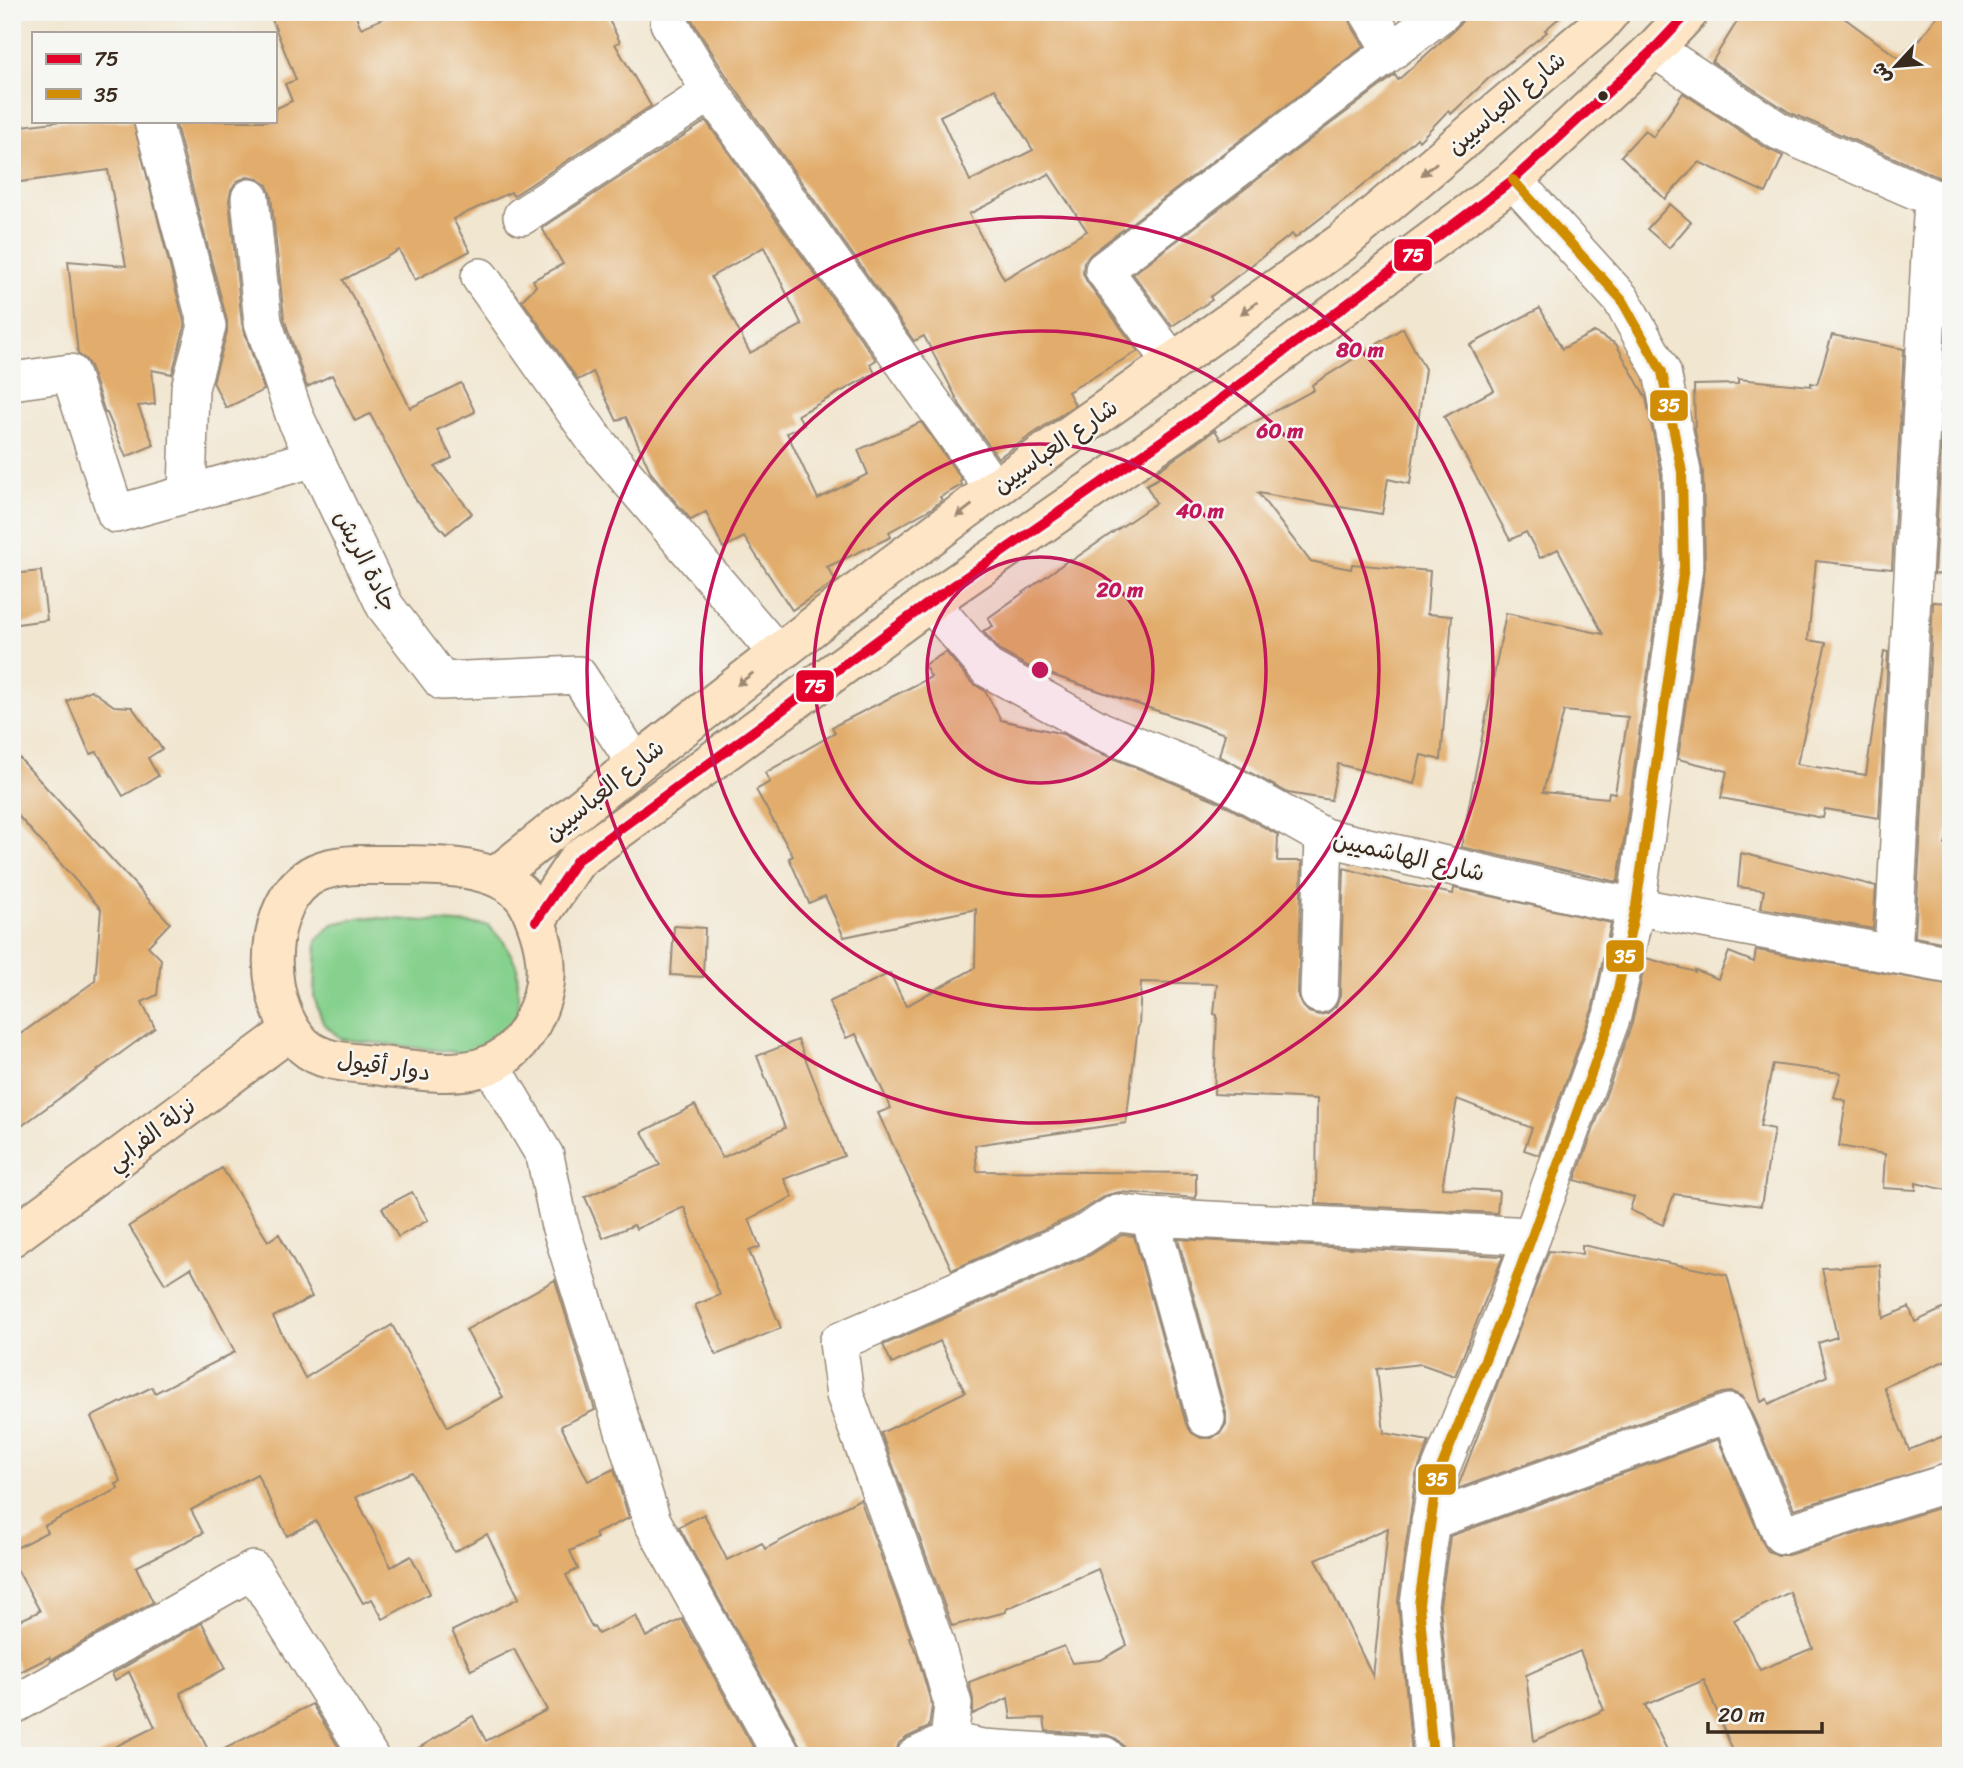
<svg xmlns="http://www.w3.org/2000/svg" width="1963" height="1768" font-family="Sriracha,'Playpen Sans Arabic',sans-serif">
<rect width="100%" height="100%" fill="#f6f6f2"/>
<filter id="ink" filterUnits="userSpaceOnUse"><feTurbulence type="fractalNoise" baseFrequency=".0143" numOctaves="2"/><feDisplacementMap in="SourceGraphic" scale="14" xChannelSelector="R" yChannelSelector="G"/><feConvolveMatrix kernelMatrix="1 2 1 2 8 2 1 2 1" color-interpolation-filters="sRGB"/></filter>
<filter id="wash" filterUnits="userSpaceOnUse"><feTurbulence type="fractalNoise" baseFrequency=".00686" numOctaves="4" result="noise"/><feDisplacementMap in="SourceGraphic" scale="28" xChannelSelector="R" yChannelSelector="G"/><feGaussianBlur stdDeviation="1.57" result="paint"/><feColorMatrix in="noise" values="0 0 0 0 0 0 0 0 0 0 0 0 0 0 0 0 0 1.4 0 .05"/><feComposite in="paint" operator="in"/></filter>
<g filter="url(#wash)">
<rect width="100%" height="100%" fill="#f1e6d0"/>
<!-- green -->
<polygon fill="#87d18e" stroke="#617e56" stroke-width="2" points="364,917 488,925 504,942 517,966 519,1012 507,1035 480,1055 341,1039 323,1023 314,997 316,940 333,924"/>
<g id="blocks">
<!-- building -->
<g fill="#e2ad6c" fill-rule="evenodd">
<polygon points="269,12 354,12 361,28 398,12 605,12 620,42 615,44 651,106 513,196 511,192 453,219 470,251 415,280 399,250 343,280 376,338 410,408 461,383 475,412 437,430 452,458 435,467 472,513 446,534 416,500 370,414 355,421 332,375 307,387 284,318 271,196 267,185 258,179 247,177 237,181 231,190 229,200 242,324 264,390 226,408 213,382 227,332 227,321 175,121 275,121 275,109 292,101 285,84 296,80"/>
<path d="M687,12h660l3,11 14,23 -273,208 -7,8 -1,11 4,9 51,69 -70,41 7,13 -77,53 -38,-53 -36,-69 -10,5 -185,-261zM995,89l38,61 -63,31 -30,-65zM1049,174l38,57 -83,48 -35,-65z"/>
<polygon points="1464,12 1566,12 1545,30 1547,32 1488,79 1451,114 1448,111 1419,141 1417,138 1380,172 1295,238 1292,234 1210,297 1212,300 1172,326 1133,274 1395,75 1398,80 1456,28 1462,21"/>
<polygon points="1743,12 1836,12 1900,59 1921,38 1940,12 1951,12 1951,180 1940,178 1789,112 1712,62"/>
<polygon points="1683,93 1768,149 1783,156 1766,193 1699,162 1665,199 1621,156 1645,130 1653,137"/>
<polygon points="63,121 133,121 185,326 172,374 152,370 155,404 138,406 154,445 126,457 107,413 105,413 90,366 85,359 78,354 68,261 126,266 108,170 20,182 13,127"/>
<path d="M706,121l170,239 -6,4 5,9 -77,42 6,10 -17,8 31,66 50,-25 -10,-24 63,-28 41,58 -2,2 2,3 -22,12 2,3 -10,8 -43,24 2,5 -64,30 9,14 -44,29 -48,-73 -21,11 -17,-36 -15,8 -40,-47 -25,-56 -9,4 -24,-49 -15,8 -56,-80 14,-14 -3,-6 30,-16 -21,-36zM764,247l38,78 -52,28 -39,-76z"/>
<polygon points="1670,204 1691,222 1669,248 1647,229"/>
<path d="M1540,308l22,41 32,-17 22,12 30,54 15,76 2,92 -45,316 -157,-35 45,-234 97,21 -45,-85 -18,9 -14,-26 -16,8 -66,-123 50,-27 -24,-45zM1564,711l64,6 -13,76 -6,-1 -1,6 -65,-6z"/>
<polygon points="1403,328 1425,369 1410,484 1388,479 1382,514 1258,493 1310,561 1351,569 1352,564 1430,571 1427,614 1452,616 1441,760 1421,755 1414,784 1338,764 1331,800 1288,793 1219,756 1225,734 1029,667 1000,651 983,631 993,626 988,618 1070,559 1071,561 1156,503 1146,485 1159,478 1156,472 1215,430 1221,440 1314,390 1312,385"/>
<polygon points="1832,335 1904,349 1892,569 1816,561 1808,640 1826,643 1797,764 1866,775 1884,651 1888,652 1879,818 1825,809 1823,818 1721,798 1727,771 1678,759 1705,567 1703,472 1695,431 1694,385 1738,384 1738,379 1811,386 1811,383 1817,384"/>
<polygon points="1946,357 1951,358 1951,506 1948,533 1951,534 1951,541 1944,575 1934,574"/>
<polygon points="41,571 47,620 17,624 12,574"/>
<polygon points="1933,602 1951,603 1951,819 1945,845 1951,846 1951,944 1915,937"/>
<polygon points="946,652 971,682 985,691 1001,720 1063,734 1093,750 1215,800 1278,835 1277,861 1302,861 1298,993 1301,1004 1309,1012 1319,1015 1328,1013 1336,1006 1340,995 1344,868 1396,882 1453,894 1454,888 1611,923 1592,1010 1539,1155 1524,1150 1532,1128 1457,1099 1442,1188 1499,1191 1497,1213 1316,1204 1317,1099 1214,1094 1217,1015 1214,1014 1217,984 1141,982 1139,1026 1138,1026 1126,1123 975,1145 977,1171 1196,1173 1196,1198 1120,1192 1107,1195 1071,1217 952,1270 878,1113 891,1108 856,1034 846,1038 829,1002 890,973 906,1006 975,968 976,909 844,937 825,896 809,903 789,858 793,856 756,790 770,782 765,773 835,733 832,727 931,677 924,665"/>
<polygon points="91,690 114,706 132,707 162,749 148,758 158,776 123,796 97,752 90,754 67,701"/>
<polygon points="12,750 170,923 148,946 161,959 157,995 142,1002 155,1028 12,1133 12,1040 95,981 101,909 12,809"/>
<polygon points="1741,853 1876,886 1873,929 1761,908 1764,890 1738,887"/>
<polygon points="674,926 705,928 703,977 671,975"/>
<polygon points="1756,950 1951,985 1951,1191 1916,1183 1916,1190 1883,1188 1885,1154 1839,1146 1846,1101 1834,1097 1841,1073 1773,1064 1760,1126 1774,1129 1761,1206 1674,1194 1663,1225 1630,1210 1634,1197 1575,1180 1632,1023 1646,958 1695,972 1695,970 1718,979 1729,952 1754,962"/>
<polygon points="798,1040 844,1156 784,1179 793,1197 749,1219 760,1247 749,1251 781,1328 716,1355 695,1305 720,1295 684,1207 636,1229 634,1225 603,1238 585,1197 660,1165 642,1132 695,1105 722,1158 785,1128 757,1056"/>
<polygon points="222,1168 268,1241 279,1234 312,1297 273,1317 305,1378 392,1325 448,1427 503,1397 466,1330 555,1280 595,1410 561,1426 588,1481 614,1469 629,1518 595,1534 597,1538 570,1551 578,1569 566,1575 592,1628 594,1627 598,1634 636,1616 646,1637 682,1619 758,1756 405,1756 473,1716 486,1741 547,1710 514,1649 471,1670 452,1631 519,1598 487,1534 454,1552 412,1472 356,1497 391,1567 411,1556 430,1593 383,1619 372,1599 363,1603 316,1521 287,1536 257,1474 191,1510 203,1533 136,1567 153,1602 51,1660 50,1657 20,1672 12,1655 12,1624 40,1611 12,1560 12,1550 47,1532 44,1526 118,1489 116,1484 121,1482 91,1417 152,1387 155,1393 235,1352 191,1268 165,1284 129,1226"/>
<polygon points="412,1192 428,1220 398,1237 382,1208"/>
<path d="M1122,1235l12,1 52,188 6,9 9,5h11l9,-6 5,-8v-11l-48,-174 325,17 -48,120 -34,-12 -44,5 7,64 45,8 -13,34 -18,126 14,155h-250l-37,-3 -2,-7 -6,-7 -10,-4 -61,-4 -2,-13 -33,1 -3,-21 -35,16v-15l-4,-17 95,-36 8,17 29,-3 26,-15 -29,-76 -92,40v3l-54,14 -71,-193 84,-41 -25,-51 -48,23 -9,-19 207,-90zM1388,1528l-15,149 -57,-118z"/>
<polygon points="1582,1245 1727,1275 1761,1402 1767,1399 1769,1404 1827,1376 1818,1343 1837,1337 1822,1268 1880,1265 1883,1318 1909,1307 1915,1322 1951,1305 1951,1358 1884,1387 1909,1450 1951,1433 1951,1462 1794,1509 1748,1405 1741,1396 1732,1392 1722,1393 1457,1489 1549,1251 1582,1254"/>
<path d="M1718,1439l45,104 5,8 10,4h10l163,-51v252h-216l-31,-76 -59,25 25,51h-216l-14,-151 10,-69zM1790,1592l23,56 -53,22 -26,-50zM1580,1651l24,59 -70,31 -8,-66z"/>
<polygon points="860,1499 911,1637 909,1637 917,1654 932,1706 929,1727 907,1737 899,1743 896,1751 886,1756 803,1756 800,1746 679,1527 704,1514 727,1560 762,1543 765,1549"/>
<polygon points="202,1623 226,1668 180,1693 211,1756 312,1704 344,1756 96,1756 155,1727 129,1672 115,1680 112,1674"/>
</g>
</g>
</g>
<g filter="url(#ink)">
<use href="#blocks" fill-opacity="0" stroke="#968877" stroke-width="2"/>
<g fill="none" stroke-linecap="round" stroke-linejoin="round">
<!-- minor casing -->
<g stroke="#968877" stroke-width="40">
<g id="minor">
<polyline points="1368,12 1391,50"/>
<polyline points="669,23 711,92 994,489"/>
<polyline points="1654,49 1779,131 1933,198 1951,202"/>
<polyline points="153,121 207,326 190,388 187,494"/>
<polyline points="250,198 263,322 295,417 385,606 442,681 578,675 636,764"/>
<polyline points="522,216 711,92"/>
<polyline points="480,277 595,440 778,654"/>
<polyline points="1173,363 1104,270 1443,12"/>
<polyline points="12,381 70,373 116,514 315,458"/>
<polyline points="930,602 987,668 1101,731 1224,781 1324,837 1590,898 1951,965"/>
<polyline points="1893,954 1933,198"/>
<polyline points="1319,994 1324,837"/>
<polyline points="491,1065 545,1156 559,1222 652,1521 782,1756"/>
<polyline points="1206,1418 1150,1217 1532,1236"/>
<polyline points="1430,1521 1729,1413 1782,1535 1951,1482"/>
<polyline points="12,1706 253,1570 369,1756"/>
<polyline points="916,1756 949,1741"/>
<polyline points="1105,1756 983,1748 949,1741 953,1704 935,1642 845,1395 838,1342 1081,1236 1117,1213 1150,1217"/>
<polyline points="1433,1756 1419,1604 1437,1478 1507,1305 1612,1016 1636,906 1684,567 1682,472 1662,372 1621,299 1513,180"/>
</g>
</g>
<!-- secondary casing -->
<g stroke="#968877" stroke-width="42">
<g id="secondary">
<path d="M356,865c47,1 128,-7 163,27 11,10 17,29 21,42 6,20 8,42 2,63 -28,91 -91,78 -168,68 -23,-3 -51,-2 -70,-19 -40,-37 -44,-132 2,-167 14,-11 33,-13 50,-14z"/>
<polyline points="496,876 636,764 887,569 994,489 1341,243 1597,27 1610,12"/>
<polyline points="536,921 577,860 930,602 1192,420 1513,180 1654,49 1689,12"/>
<polyline points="12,1237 290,1031"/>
</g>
</g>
<!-- minor -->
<use href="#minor" stroke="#fff" stroke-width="37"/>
<!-- secondary -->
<use href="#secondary" stroke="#fde5c5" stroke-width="38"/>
<!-- bus-1 casing -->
<g stroke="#f6f6f2" stroke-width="16">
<polyline id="bus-1" points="536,921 577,860 930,602 1192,420 1513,180 1654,49 1689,12"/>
</g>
<!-- bus-2 casing -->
<g stroke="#f6f6f2" stroke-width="16">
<polyline id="bus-2" points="1433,1756 1419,1604 1437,1478 1507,1305 1612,1016 1636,906 1684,567 1682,472 1662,372 1621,299 1513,180"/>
</g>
<!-- bus-1 -->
<use href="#bus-1" stroke="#e4002b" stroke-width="10"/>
<!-- bus-2 -->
<use href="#bus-2" stroke="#d18d06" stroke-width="10"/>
</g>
<!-- one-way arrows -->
<defs><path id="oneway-solid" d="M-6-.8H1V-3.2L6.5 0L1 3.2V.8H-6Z" transform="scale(1.75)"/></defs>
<g fill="#9c8872">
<use href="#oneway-solid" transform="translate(1429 169) rotate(140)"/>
<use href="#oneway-solid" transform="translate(1249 308) rotate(144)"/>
<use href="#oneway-solid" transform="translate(964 511) rotate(143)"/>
<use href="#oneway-solid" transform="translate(745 679) rotate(142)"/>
</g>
</g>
<!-- distance rings -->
<circle cx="1040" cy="670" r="113" fill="#c2185b" fill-opacity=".12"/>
<g fill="none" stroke="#c2185b" stroke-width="3.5">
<circle cx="1040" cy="670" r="113"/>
<circle cx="1040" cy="670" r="226"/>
<circle cx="1040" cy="670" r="339"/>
<circle cx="1040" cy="670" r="453"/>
</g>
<!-- markers -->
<circle fill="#3b2a1e" stroke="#f6f6f2" stroke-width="2.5" cx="1603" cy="96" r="6"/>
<g text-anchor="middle" stroke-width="5" stroke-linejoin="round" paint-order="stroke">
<!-- street labels -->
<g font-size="24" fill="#3b2a1e" stroke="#f6f6f2">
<text transform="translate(1506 103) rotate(-40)" y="8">شارع العباسيين</text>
<text transform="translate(1055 446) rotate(-35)" y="8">شارع العباسيين</text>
<text transform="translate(366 561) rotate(63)" y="8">جادة الريش</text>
<text transform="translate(604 790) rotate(-39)" y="8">شارع العباسيين</text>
<text transform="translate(1409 856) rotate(13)" y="8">شارع الهاشميين</text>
<text transform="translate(384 1066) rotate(8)" y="8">دوار أقيول</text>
<text transform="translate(151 1134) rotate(-37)" y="8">نزلة الفرابي</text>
</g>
</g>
<circle cx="1040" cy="670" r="10" fill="#c2185b" stroke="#f6f6f2" stroke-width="3.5"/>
<g font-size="21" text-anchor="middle" font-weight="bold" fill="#c2185b" stroke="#f6f6f2" stroke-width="5" stroke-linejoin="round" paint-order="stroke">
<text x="1360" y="357">80 m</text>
<text x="1280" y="438">60 m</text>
<text x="1200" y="518">40 m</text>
<text x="1120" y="597">20 m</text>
</g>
<g stroke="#f6f6f2" stroke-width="2.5">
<rect x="1393" y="238" width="40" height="34" rx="7" fill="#e4002b"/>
<rect x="1649" y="389" width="40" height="33" rx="7" fill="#d18d06"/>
<rect x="795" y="669" width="40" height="34" rx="7" fill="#e4002b"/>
<rect x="1605" y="939" width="40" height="34" rx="7" fill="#d18d06"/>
<rect x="1417" y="1463" width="40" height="33" rx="7" fill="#d18d06"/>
</g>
<g font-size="19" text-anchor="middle" font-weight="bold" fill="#fff">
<text x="1413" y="262">75</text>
<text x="1669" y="412">35</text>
<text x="815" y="693">75</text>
<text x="1625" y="963">35</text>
<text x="1437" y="1486">35</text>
</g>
<!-- margin -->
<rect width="1963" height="1768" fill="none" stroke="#f6f6f2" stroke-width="42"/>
<!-- legend -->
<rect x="32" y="32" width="245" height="91" fill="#f6f6f2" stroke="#aba49d" stroke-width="2"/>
<rect x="46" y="54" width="35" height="10" fill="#e4002b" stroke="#aba49d" stroke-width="2"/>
<text x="94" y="66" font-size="21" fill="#3b2a1e">75</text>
<rect x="46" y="89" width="35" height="10" fill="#d18d06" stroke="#aba49d" stroke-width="2"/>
<text x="94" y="102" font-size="21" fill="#3b2a1e">35</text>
<!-- north arrow -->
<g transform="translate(1896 66) rotate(244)" stroke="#f6f6f2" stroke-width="5" paint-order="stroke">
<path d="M0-5L12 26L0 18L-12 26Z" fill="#3b2a1e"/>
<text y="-10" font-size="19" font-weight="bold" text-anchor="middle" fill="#3b2a1e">ش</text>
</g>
<!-- scale -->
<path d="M1708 1722v10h114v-10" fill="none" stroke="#3b2a1e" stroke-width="3.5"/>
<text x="1718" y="1722" font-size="21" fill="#3b2a1e" stroke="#f6f6f2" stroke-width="5" paint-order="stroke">20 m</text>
</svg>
